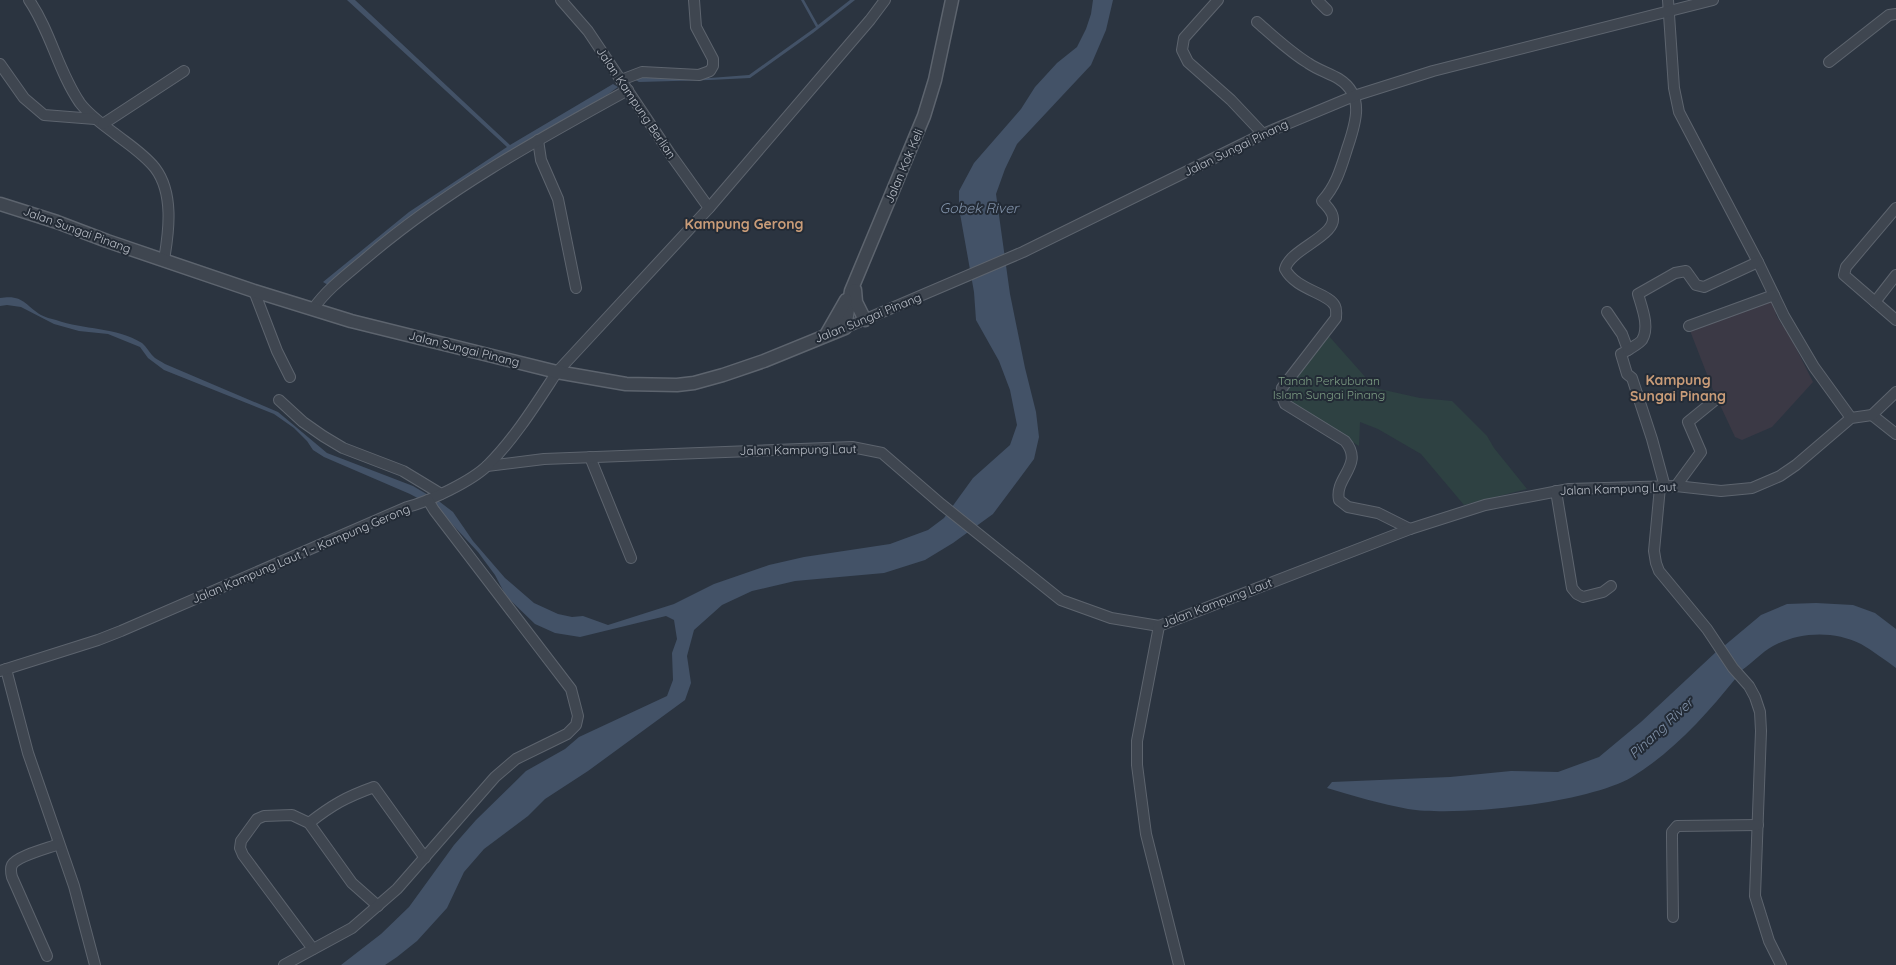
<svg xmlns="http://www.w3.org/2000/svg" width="1896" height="965" font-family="Quicksand,sans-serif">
<rect width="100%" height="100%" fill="#2b3440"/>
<!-- medical -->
<polygon fill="#3b3945" points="1770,299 1775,307 1776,315 1782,325 1786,328 1813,382 1772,427 1742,440 1735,437 1713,390 1689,328"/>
<!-- green -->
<path fill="#2e4142" d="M1328,335l47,53 45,10 32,3 35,35 7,12 33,41 -63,16 -43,-51 -43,-25 -18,-7 -1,24 -65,-40c-7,-8 -9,-12 -6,-22z"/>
<!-- water -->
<g fill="#435267">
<polygon points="347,0 355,0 510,145 613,84 618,87 607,95 513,149 328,285 323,282 409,212 507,147"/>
<polygon points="801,0 804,0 818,25 850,0 855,0 813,33 750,78 709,80 639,82 634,79 638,76 710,78 749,75 816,27"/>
<path d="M1093,0h20l-7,30 -15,35 -74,79 -12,25 -9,25 14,100 15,74 11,44 3,25 -5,22 -41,55 -40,29 -28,17 -41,13 -89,8 -43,10 -30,14 -28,25 -7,26 4,27 -6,17 -97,71 -43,28 -17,17 -44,33 -20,23 -17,36 -30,33 -20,16 -12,8h-44l40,-31 28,-27 45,-62 22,-25 50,-49 39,-22 14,-12 88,-41 6,-16 -1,-27 5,-14 -3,-19 -8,-4 -86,21 -25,-4 -20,-9 -29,-28 -11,-21 -17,-23 -40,-43 -28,-15 -86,-37 -11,-7 -6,-9 -13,-13 -20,-14 -110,-44 -16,-12 -8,-11 -32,-13 -29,-3 -25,-7 -33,-17 -14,-2 -7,1v-8c23,-4 25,7 41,17 4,2 10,4 15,5 28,10 60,7 86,23 5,4 8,11 13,15 3,2 7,4 10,6l113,48 49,41 86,33 27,16 13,10 20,29 32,37 29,25 24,11 14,3 11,-1 25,9 66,-21 40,-20 55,-19 35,-8 86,-13 38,-14 16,-12 29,-40 37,-33 7,-20 -7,-35 -11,-29 -23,-41 -2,-28 -15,-84v-17l15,-28 47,-54 14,-22 22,-24 20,-16 9,-18 5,-15z"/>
<path d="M1816,603l37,2 22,8 21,16v39c-11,-8 -23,-17 -35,-24 -28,-14 -62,-12 -88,2 -11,6 -21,17 -31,24l-9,-11 3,19c-30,37 -63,74 -104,99 -44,26 -173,40 -224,32 -27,-5 -54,-13 -81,-21l5,-6 118,-5 61,-6 47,1 41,-15 42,-35 75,-70 6,7 7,-6 -5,-7 37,-31 26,-11z"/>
</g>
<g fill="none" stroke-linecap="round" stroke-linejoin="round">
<!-- minor casing -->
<g stroke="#5d646e" stroke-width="12">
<g id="minor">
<path d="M29,0c22,32 29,71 51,103 9,12 22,21 34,30 14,11 30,21 41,35 19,25 14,63 9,92"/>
<polyline points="561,0 588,31 671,155 709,208"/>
<polyline points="1218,0 1184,38 1182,50 1188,62 1231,100 1263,134"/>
<polyline points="1317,0 1327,10"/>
<polyline points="1668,0 1674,88 1679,112 1758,262 1784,316 1814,367 1851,418"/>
<path d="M1257,22c16,14 33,30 51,41 10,7 21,10 31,16 27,17 16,46 8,70 -6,19 -11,37 -25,52 3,3 8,8 10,13 9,21 -42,34 -47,55 11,21 44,24 50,37 2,4 1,8 1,12l-54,70 -1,6 4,10 60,37c20,24 -11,36 -6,59l9,7 30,6 32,16"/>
<polyline points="1829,62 1889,15 1896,14"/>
<polyline points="0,64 24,98 44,115 95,119"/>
<polyline points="621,80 642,72 699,75 710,71 713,66 713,59 696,27 694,0"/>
<polyline points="103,124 184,71"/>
<polyline points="538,140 541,160 558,199 576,288"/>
<polyline points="1896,208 1846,267 1844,275 1896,320"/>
<polyline points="254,291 277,351 290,377"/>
<polyline points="1875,302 1896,275"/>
<path d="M313,309c14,-20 33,-34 52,-50 79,-68 172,-119 263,-169"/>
<polyline points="1607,312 1622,334 1628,350 1621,354 1627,374 1632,378 1652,439 1665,487"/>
<polyline points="1689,326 1774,295"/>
<polyline points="845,328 1023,252 1263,134 1354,96 1433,71 1713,0"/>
<path d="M1628,350c4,-3 11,-6 14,-10 8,-13 0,-32 -4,-46l37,-21 11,-2 10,14 8,2 54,-25"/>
<polyline points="279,400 303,422 323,436 343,448 403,471 441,494"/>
<polyline points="1872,415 1896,434"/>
<polyline points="590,457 631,558"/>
<polyline points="487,466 544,459 852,447 882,453 941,504 1061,600 1111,618 1159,626 1410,529 1485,505 1569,489 1676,486 1721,491 1752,488 1780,476 1796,465 1851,418 1872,415 1896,392"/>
<polyline points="1676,486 1701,452 1688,422 1715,400"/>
<polyline points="1660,487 1654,551 1656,563 1659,571 1707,629 1733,668 1749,686 1755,697 1760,712 1761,731 1755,896 1769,941 1781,965"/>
<polyline points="1556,491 1572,588 1577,594 1583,597 1603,592 1611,586"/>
<polyline points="1159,626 1137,741 1137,765 1146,834 1179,965"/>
<polyline points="6,669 28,753 74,886 95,965"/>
<path d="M0,671l98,-31 23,-9 286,-124c21,-5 65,-26 81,-42 27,-27 48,-61 69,-93l152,-164 161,-188 15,-20"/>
<path d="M309,823c23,-18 37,-26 65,-36l51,71"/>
<polyline points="1673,917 1672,838 1672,832 1677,826 1758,825"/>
<polyline points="313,949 243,855 240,848 241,841 257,819 264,816 292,815 309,823 352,883 378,906"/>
<path d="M47,956l-35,-79c-1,-4 -2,-8 0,-12 5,-9 37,-17 47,-21"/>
<polyline points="284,965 352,928 397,889 495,777 516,759 567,734 576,725 578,716 571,689 434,510 428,500"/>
</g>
</g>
<!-- tertiary casing -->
<g stroke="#5d646e" stroke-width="15">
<g id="tertiary">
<polyline points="0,204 57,222 107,241 254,291 351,321 557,372 626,384 677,385 694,383 723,375 764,361 845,328 851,291 924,116 935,80 952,0"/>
<polyline points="855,290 856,302 865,320"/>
<polyline points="826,335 846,300"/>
</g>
</g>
<!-- minor -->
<use href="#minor" stroke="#3f4650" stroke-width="10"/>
<!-- tertiary -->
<use href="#tertiary" stroke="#3f4650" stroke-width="12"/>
</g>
<g text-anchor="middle" stroke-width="4" stroke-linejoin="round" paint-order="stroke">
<!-- street labels -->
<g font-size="12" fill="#bcc1ca" stroke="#232b36">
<text transform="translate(636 103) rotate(56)" y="4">Jalan Kampung Berlian</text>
<text transform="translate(1236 148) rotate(-26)" y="4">Jalan Sungai Pinang</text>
<text transform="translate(904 166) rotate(-67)" y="4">Jalan Kok Keli</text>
<text transform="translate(77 230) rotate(20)" y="4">Jalan Sungai Pinang</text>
<text transform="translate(868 318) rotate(-22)" y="4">Jalan Sungai Pinang</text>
<text transform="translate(464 349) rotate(14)" y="4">Jalan Sungai Pinang</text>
<text transform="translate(798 450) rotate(-1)" y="4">Jalan Kampung Laut</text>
<text transform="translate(1618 489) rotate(-2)" y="4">Jalan Kampung Laut</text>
<text transform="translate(301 554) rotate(-23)" y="4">Jalan Kampung Laut 1 - Kampung Gerong</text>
<text transform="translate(1217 603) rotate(-21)" y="4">Jalan Kampung Laut</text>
</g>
<!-- park labels -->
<g font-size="12" fill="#7d9d84" stroke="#232b36">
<text x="1329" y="385">Tanah Perkuburan<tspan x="1329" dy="14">Islam Sungai Pinang</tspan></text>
</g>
<!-- water labels -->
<g font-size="14" font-style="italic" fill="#8192a9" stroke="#232b36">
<text x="979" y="213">Gobek River</text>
<text transform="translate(1661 728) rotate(-43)" y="5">Pinang River</text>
</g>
<!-- neighbourhood labels -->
<g font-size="14" font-weight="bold" fill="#c99c78" stroke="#232b36">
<text x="744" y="229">Kampung Gerong</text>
<text x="1678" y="385">Kampung<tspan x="1678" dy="16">Sungai Pinang</tspan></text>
</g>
</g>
</svg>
